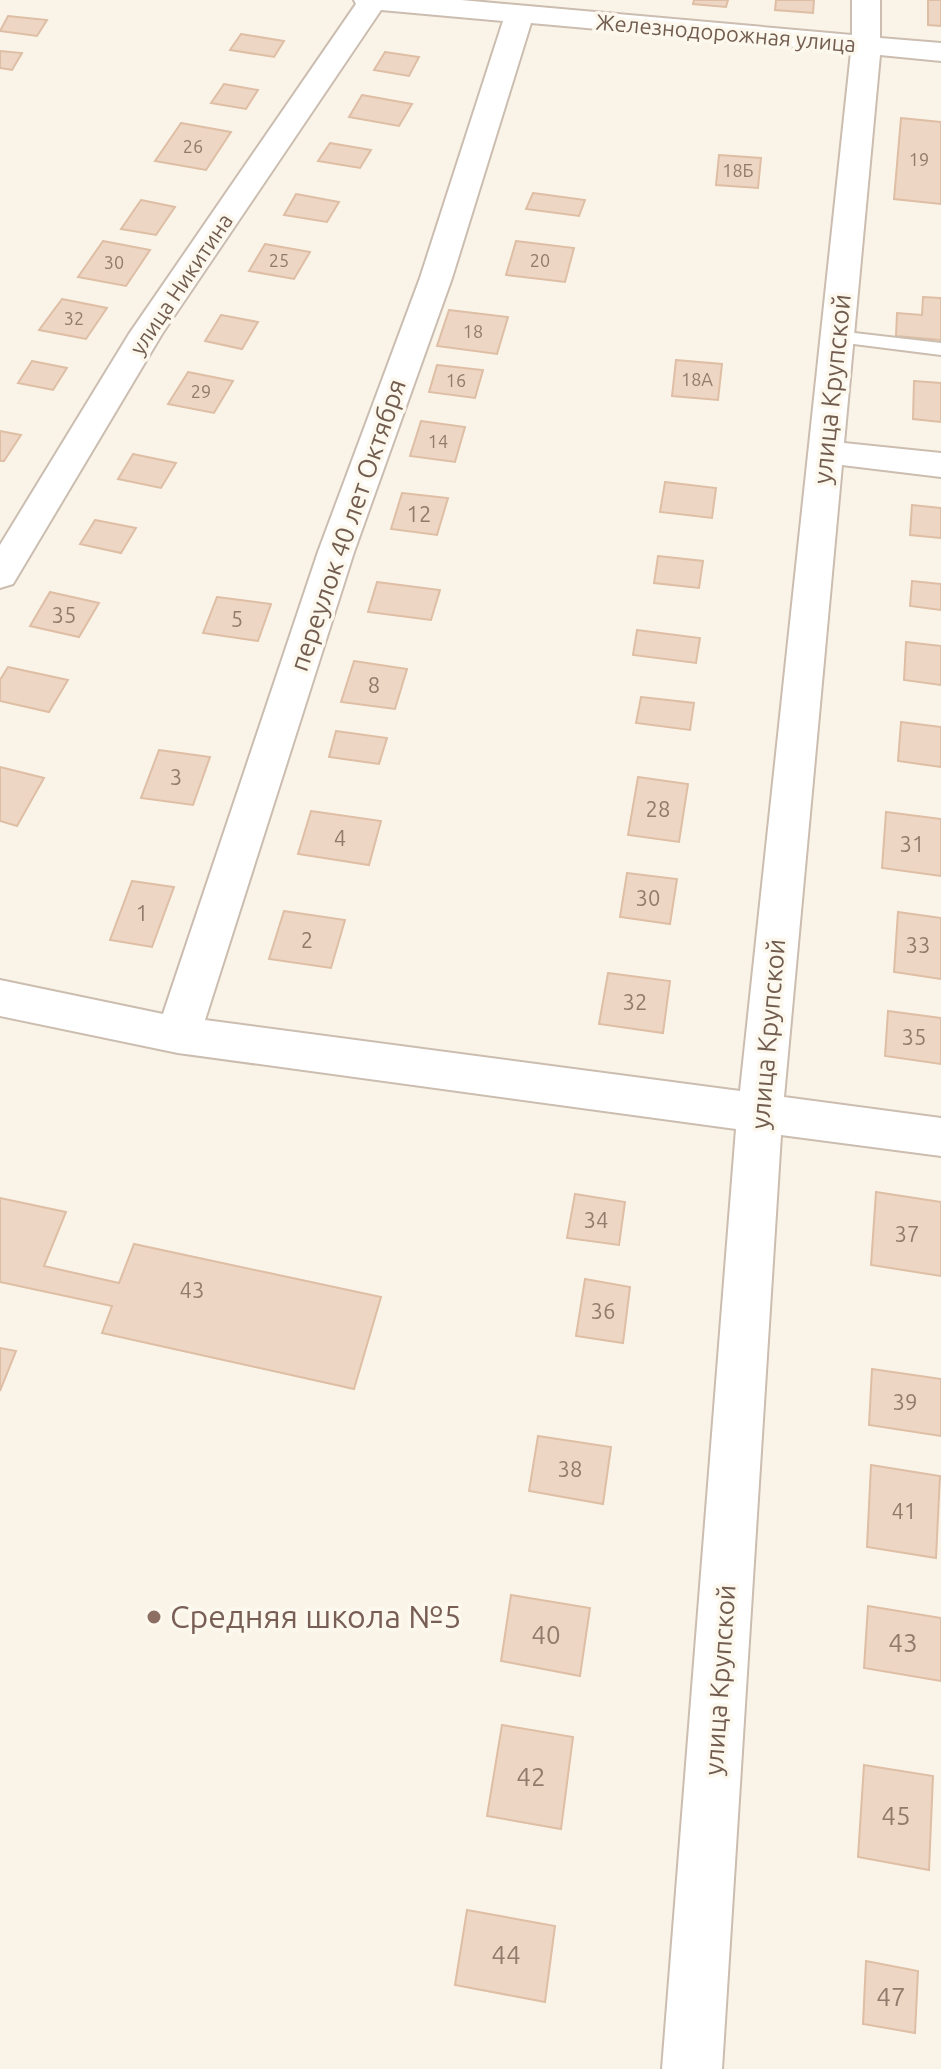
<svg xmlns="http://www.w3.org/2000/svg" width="941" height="2069" font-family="Ubuntu,sans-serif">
<rect width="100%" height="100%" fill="#faf4e8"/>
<!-- building -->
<g fill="#edd6c3" stroke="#debea5" stroke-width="2">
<polygon points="694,0 728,0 726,7 693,4"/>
<polygon points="776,0 814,0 813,13 775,10"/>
<polygon points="928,0 941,0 941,26 928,25"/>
<polygon points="8,16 47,20 37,36 0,31"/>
<polygon points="241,34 284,41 274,57 230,50"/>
<polygon points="0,51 22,53 12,70 0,68"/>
<polygon points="385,52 419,57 409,76 374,70"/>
<polygon points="224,84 258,90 246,109 211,103"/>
<polygon points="362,95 412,104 399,126 349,117"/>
<polygon points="901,118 941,122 941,204 894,199"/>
<polygon points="181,123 231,132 206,170 155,161"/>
<polygon points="330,143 371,150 360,168 318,161"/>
<polygon points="719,155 761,158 758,188 716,185"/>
<polygon points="533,193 585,200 579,216 526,209"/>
<polygon points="296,194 339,202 327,222 284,215"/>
<polygon points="141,200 175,207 156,235 121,229"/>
<polygon points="103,241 150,250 126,286 78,277"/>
<polygon points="516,241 574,248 565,282 506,275"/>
<polygon points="265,244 310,252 294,279 249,271"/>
<polygon points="923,297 941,298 941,340 896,336 897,313 922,315"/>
<polygon points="62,299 107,308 86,339 39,330"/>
<polygon points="449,310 508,317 497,354 437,346"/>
<polygon points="221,315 258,322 242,349 205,341"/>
<polygon points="676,360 722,364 718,400 672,396"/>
<polygon points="32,361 67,368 53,390 18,383"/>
<polygon points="437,365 483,370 475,398 429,392"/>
<polygon points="188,372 233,381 214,413 168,404"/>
<polygon points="914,381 941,383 941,422 913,419"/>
<polygon points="421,421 465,427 455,462 410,456"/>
<polygon points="0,431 21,435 4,461 0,461"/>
<polygon points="133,454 176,463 161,488 118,479"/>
<polygon points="665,482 716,488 712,518 660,512"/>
<polygon points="402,493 448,498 437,535 391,529"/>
<polygon points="912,505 941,508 941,538 910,535"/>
<polygon points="95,520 136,528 121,553 80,544"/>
<polygon points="658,556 703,561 699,588 654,583"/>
<polygon points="912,581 941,584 941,610 910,606"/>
<polygon points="377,582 440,590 431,620 368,612"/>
<polygon points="50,592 99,603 79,637 30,626"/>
<polygon points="217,597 271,604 258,641 203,633"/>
<polygon points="637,630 700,638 696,663 633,655"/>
<polygon points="906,642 941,646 941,685 904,680"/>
<polygon points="354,661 407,669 395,709 341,702"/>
<polygon points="8,667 68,680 49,712 0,701 0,680"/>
<polygon points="641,697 694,703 690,730 636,723"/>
<polygon points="901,722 941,727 941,767 898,761"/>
<polygon points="336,731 387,738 379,764 329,757"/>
<polygon points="159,750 210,757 193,805 141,798"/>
<polygon points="0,767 44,778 17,826 0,821"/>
<polygon points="638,777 688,784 679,842 628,835"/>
<polygon points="311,811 381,821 369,865 298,854"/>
<polygon points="886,812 941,819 941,876 882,868"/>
<polygon points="627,873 677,879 670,924 620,917"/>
<polygon points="132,881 174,887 152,947 110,940"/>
<polygon points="284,911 345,920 331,968 269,959"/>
<polygon points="898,912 941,918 941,979 894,972"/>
<polygon points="608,973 670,981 663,1033 599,1024"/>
<polygon points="888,1011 941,1018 941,1064 885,1056"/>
<polygon points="876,1192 941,1202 941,1276 871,1265"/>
<polygon points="575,1194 625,1202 619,1245 567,1238"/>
<polygon points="0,1198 66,1212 44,1266 119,1283 134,1244 381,1297 354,1389 102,1333 112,1306 0,1282"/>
<polygon points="585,1279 630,1287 623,1343 576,1336"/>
<polygon points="0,1348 16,1351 0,1391"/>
<polygon points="872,1369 941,1379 941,1436 869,1425"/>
<polygon points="538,1436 611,1447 603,1504 529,1491"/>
<polygon points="871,1465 940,1476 936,1558 867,1547"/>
<polygon points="511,1595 590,1608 580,1676 501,1661"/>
<polygon points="868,1606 941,1618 941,1681 864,1668"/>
<polygon points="502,1725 573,1737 561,1829 487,1816"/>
<polygon points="864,1765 933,1776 929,1870 858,1857"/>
<polygon points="467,1910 555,1926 545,2002 455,1985"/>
<polygon points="866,1961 918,1971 915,2033 863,2024"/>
</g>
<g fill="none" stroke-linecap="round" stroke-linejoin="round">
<!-- service casing -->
<g stroke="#cbbdaf" stroke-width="4">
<polygon id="service" points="837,331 941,343 941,355 830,341 827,337 830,333"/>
</g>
<!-- minor casing -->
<g stroke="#cbbdaf" stroke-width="4">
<path id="minor" d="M354,0h107l391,35v-35h28v38l61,5v18l-61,-6 -36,388 97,10v24l-99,-12 -58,632 157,21v38l-160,-21 -59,934h-60l74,-940 -558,-76 -178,-37v-36l163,34 155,-462 102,-274 83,-257 -122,-11 -219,324 -149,250 -13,4v-43l129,-211 227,-330zM531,23l320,29 -111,1039 -535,-71 149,-468 98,-274z"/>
</g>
<!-- service -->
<use href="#service" fill="#fff" fill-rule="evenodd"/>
<!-- minor -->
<use href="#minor" fill="#fff" fill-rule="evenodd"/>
</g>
<!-- markers -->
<circle fill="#8d6e63" stroke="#fdf8ee" stroke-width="3" cx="154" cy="1617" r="8"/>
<g text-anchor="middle" stroke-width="7" stroke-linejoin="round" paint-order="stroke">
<!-- far-number labels -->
<g font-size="18" fill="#917b6c">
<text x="193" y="153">26</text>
<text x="919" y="166">19</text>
<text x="738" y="177">18Б</text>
<text x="279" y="267">25</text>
<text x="540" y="267">20</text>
<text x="114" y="269">30</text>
<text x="74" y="325">32</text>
<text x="473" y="338">18</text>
<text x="697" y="386">18А</text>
<text x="456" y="387">16</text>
<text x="201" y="398">29</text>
<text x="438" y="448">14</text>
</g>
<!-- far-street labels -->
<g font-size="22" fill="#725d4f" stroke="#fdf8ee">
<text transform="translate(726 33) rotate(5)" y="8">Железнодорожная улица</text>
<text transform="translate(181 284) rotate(-56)" y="8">улица Никитина</text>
</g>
<!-- number labels -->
<g font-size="22" fill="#917b6c">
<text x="419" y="522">12</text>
<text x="64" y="623">35</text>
<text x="237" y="627">5</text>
<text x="374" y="693">8</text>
<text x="176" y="785">3</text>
<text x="658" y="817">28</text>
<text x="340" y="846">4</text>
<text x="912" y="852">31</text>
<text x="648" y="906">30</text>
<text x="142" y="921">1</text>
<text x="307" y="948">2</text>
<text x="918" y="953">33</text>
<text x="635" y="1010">32</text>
<text x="914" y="1045">35</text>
<text x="596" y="1228">34</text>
<text x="907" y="1242">37</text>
<text x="192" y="1298">43</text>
<text x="603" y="1319">36</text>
<text x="905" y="1410">39</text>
<text x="570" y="1477">38</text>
<text x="904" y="1519">41</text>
</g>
<!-- street labels -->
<g font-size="26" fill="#725d4f" stroke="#fdf8ee">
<text transform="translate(832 389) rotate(-84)" y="9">улица Крупской</text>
<text transform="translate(348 525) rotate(-71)" y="9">переулок 40 лет Октября</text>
<text transform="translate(768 1034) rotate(-85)" y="9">улица Крупской</text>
<text transform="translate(720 1680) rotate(-86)" y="9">улица Крупской</text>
</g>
<!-- near-number labels -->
<g font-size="26" fill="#917b6c">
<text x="546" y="1644">40</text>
<text x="903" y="1652">43</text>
<text x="531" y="1786">42</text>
<text x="896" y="1825">45</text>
<text x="506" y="1964">44</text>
<text x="891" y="2006">47</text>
</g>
<!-- near-education labels -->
<g font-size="32" fill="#785e54" stroke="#fdf8ee" text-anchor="start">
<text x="170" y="1628">Средняя школа №5</text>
</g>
</g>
</svg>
